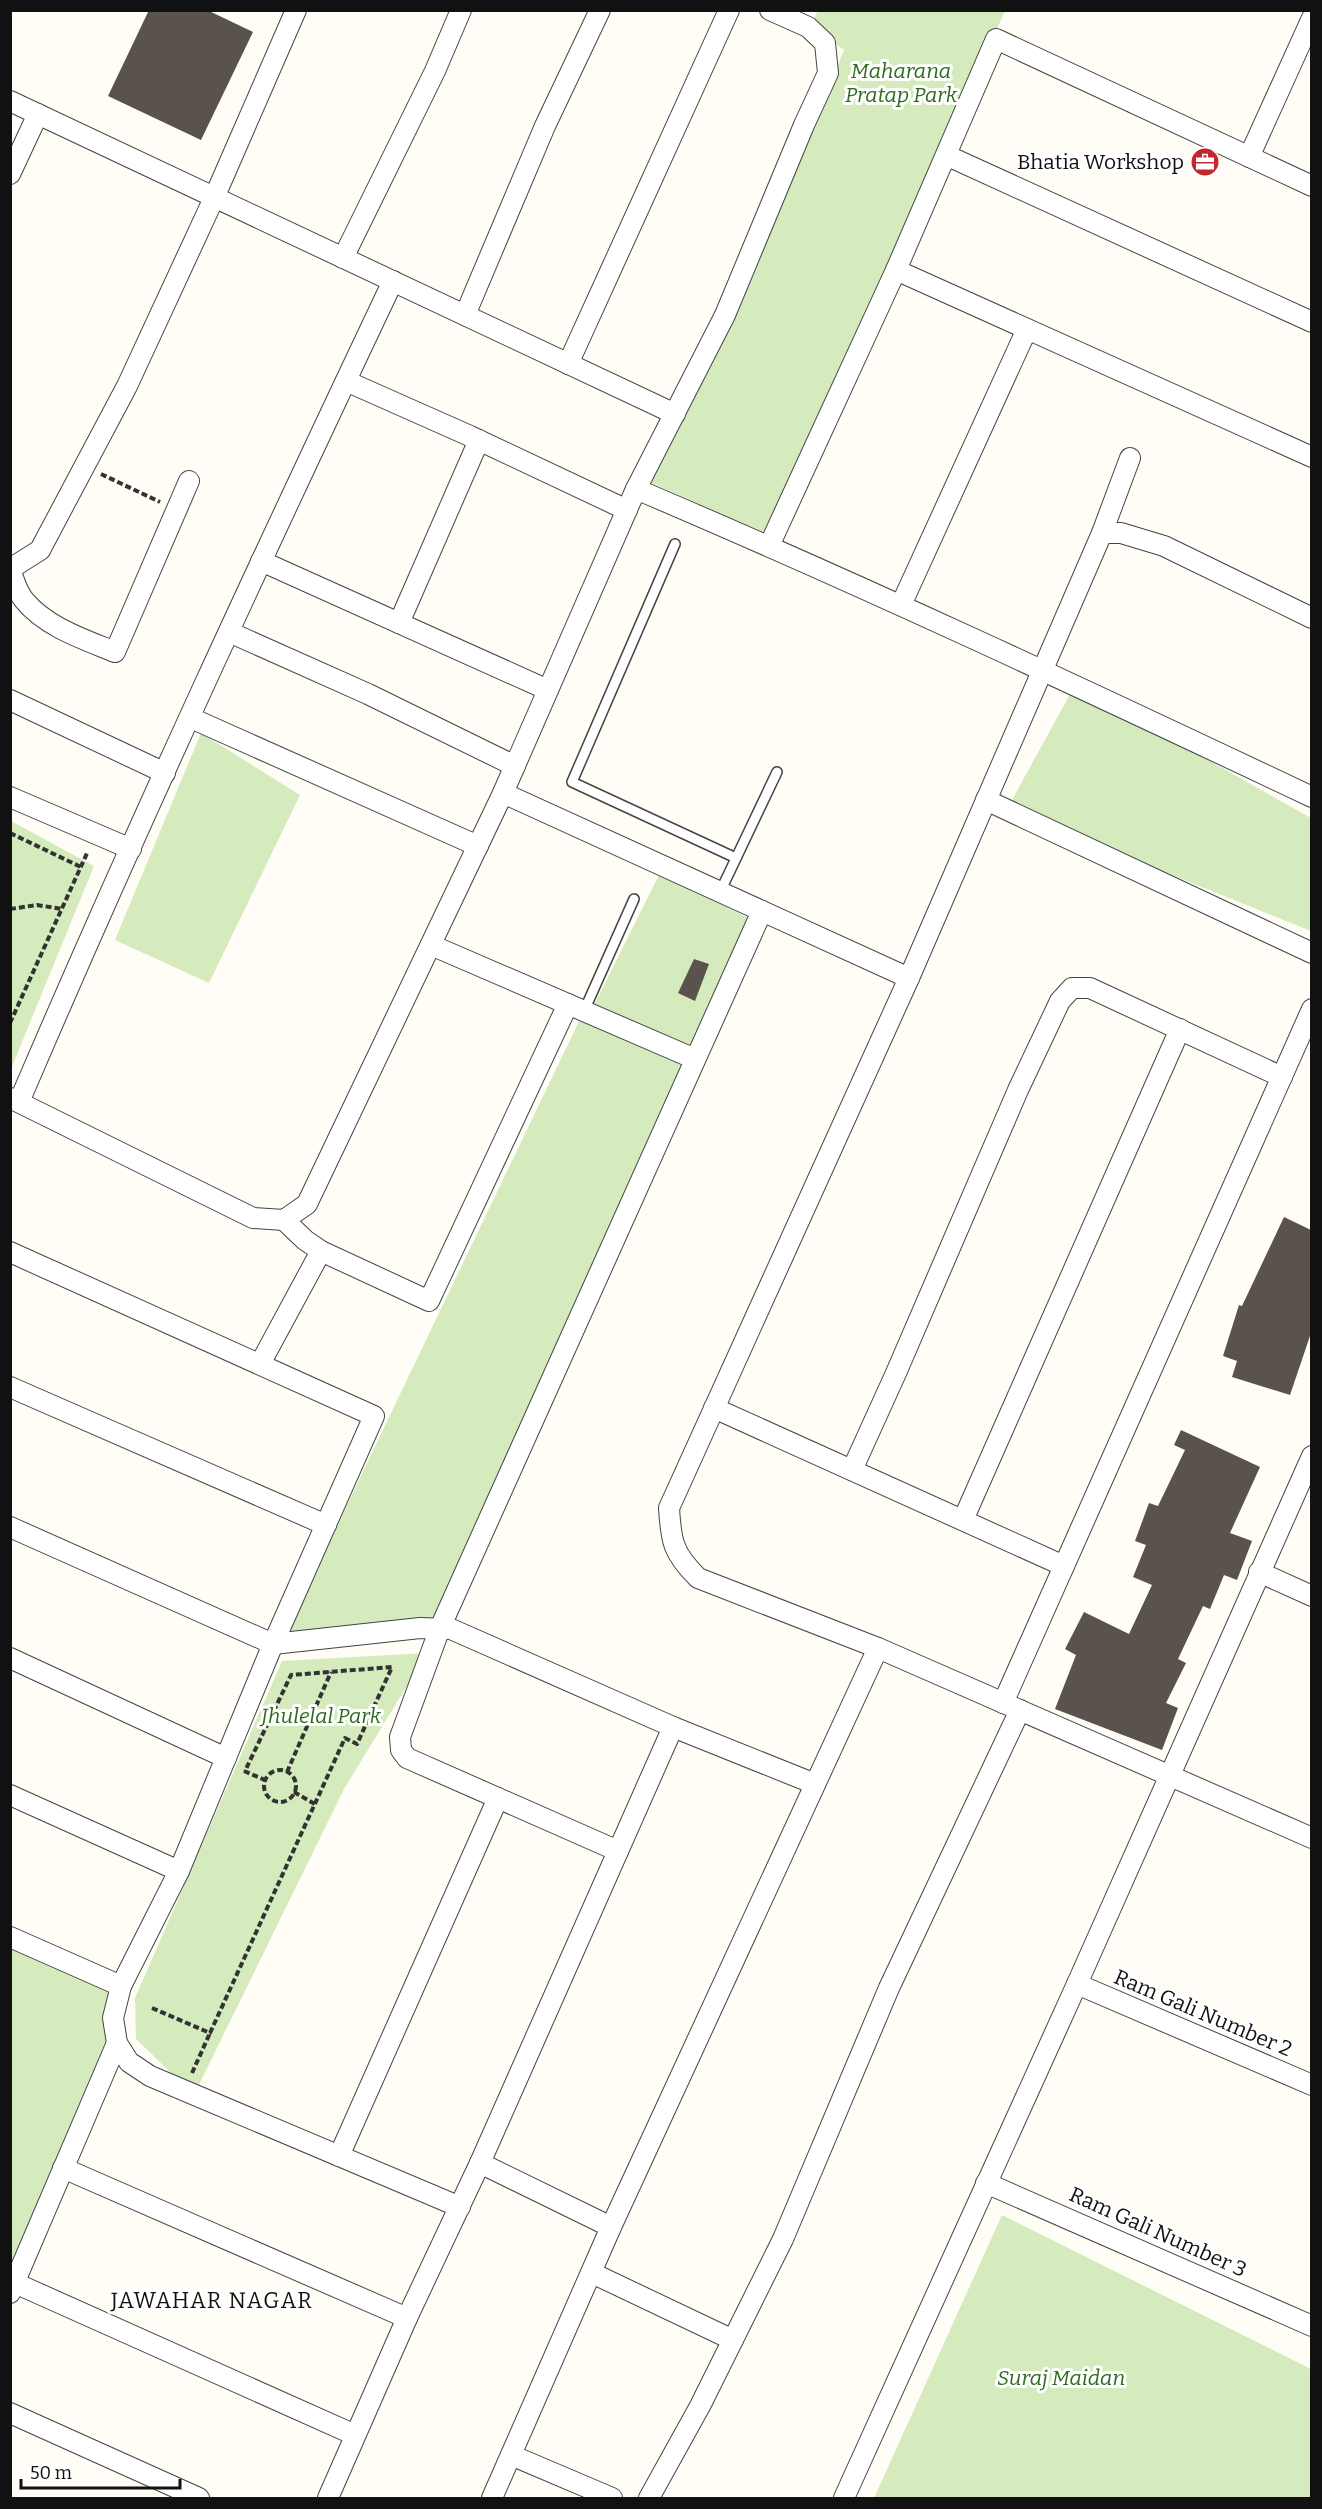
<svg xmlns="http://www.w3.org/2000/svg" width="1322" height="2509" font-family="Bitter,serif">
<rect width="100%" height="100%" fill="#fffdf5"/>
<!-- green -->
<g fill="#d5ebbd">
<polygon points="818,11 1005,11 768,534 649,482 810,133 844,50 810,25"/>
<polygon points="1075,685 1311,818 1311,931 1007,809"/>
<polygon points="201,733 300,795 209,983 115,940"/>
<polygon points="11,821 94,866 11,1069"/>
<polygon points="660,873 748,918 433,1620 286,1632 581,1017 593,1007"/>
<polygon points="427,1653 344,1789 194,2095 136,2039 135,1998 282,1661"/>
<polygon points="11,1944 110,1992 107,2041 11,2271"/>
<polygon points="1002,2215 1311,2369 1311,2498 874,2498"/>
</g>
<!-- building -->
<g fill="#5a524d">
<polygon points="149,10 207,10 253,32 201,140 108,96"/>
<polygon points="694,959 709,964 695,1001 678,993"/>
<polygon points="1284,1217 1311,1230 1311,1333 1290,1395 1232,1377 1237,1361 1223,1356 1239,1305 1242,1306"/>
<polygon points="1181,1430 1260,1467 1230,1533 1252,1541 1237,1580 1224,1575 1210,1609 1203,1606 1178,1659 1186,1663 1166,1703 1178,1708 1162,1750 1055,1709 1076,1655 1065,1649 1084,1612 1129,1634 1152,1585 1133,1577 1146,1545 1135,1541 1149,1503 1158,1506 1185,1450 1174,1445"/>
</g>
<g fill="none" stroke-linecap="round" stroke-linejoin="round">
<!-- lane casing -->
<g stroke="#444" stroke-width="12">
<g id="lane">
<polyline points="675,544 572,782 736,858"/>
<polyline points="720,892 777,772"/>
<polyline points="584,1011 634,899"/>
</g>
</g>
<!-- street casing -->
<g stroke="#444" stroke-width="22">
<g id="street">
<polyline points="10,101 675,414"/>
<polyline points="948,156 1312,322"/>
<polyline points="1249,157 1312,18"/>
<polyline points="10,174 38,114"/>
<polyline points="343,258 435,71 461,10"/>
<polyline points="896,270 1312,457"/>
<polyline points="465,315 545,126 600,10"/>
<polyline points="568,364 729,10"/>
<polyline points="346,381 470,436 627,510"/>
<path d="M1130,458l-28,75 -193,445 -240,530c2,34 4,45 29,70l180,70 434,190"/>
<path d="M636,489c228,97 452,202 676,308"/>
<polyline points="1102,533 1121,533 1164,546 1312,618"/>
<polyline points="769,546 896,270 996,39 1312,186"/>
<polyline points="261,561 548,690"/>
<polyline points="10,569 40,550 127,386 214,198 296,10"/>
<path d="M10,570c4,9 7,22 14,30 22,27 59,39 91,52l74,-171"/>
<polyline points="901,605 1027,329"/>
<polyline points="399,623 479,440"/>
<polyline points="229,632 368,694 515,766"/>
<polyline points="10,700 165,773"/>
<polyline points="191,718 478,846"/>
<polyline points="503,793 909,978"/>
<polyline points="10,797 131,849"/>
<polyline points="986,800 1312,953"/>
<polyline points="431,945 695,1059"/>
<polyline points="10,1098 253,1218 284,1220 307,1204 503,793 636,489 725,315 804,125 828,73 825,43 808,27 770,10"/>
<path d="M19,1102c118,-276 245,-549 374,-821"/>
<polyline points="284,1220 305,1240 321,1251 429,1301 568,1004"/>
<polyline points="10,1252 374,1416 273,1644 179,1871 121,1986 113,2018 117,2043 129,2062 150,2076 460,2207"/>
<polyline points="260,1364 321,1251"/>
<polyline points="10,1387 326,1525"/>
<polyline points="714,1408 1064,1566"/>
<polyline points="852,1470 896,1373 1018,1090 1060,1001 1072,988 1090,988 1282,1077"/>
<polyline points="963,1520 1180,1029"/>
<polyline points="10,1527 273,1644 420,1628 451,1629 673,1727 815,1784"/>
<polyline points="1259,1572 1312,1596"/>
<polyline points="10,1658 226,1758"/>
<polyline points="1003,1703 1312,1009"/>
<polyline points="10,1795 179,1871"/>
<polyline points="618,1851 407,1758 401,1750 400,1737 440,1628 762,911"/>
<polyline points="10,1937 121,1986"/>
<polyline points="1077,1984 1312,2085"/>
<polyline points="339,2156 498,1798"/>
<polyline points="480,2163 611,2227"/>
<polyline points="63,2168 407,2318"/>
<polyline points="986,2183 1312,2326"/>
<polyline points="592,2273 733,2340"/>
<polyline points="15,2283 355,2435"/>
<polyline points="10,2293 117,2043"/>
<polyline points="10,2413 199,2498"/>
<polyline points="511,2455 612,2498"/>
<polyline points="328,2498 407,2318 480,2163 673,1727"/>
<polyline points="492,2498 611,2227 878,1648"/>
<polyline points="649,2498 700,2406 783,2239 889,1988 1020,1710"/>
<polyline points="844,2498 1077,1984 1312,1456"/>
</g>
</g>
<!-- path -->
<g stroke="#333" stroke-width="4" stroke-dasharray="6 3" stroke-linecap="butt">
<polyline points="101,474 160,502"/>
<polyline points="10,833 81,867"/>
<polyline points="10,909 37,905 62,909"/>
<polyline points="10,1023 88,851"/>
<circle cx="280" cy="1786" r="16"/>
<polyline points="244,1771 265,1780"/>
<polyline points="287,1772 331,1672"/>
<polyline points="294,1792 315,1804"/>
<polyline points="152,2008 210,2033 345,1738 357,1744 392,1667 291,1675 245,1771"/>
<polyline points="192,2073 210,2033"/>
</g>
<!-- lane -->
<use href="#lane" stroke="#fff" stroke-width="9"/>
<!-- street -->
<use href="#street" stroke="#fff" stroke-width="20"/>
</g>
<!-- icons -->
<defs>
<g id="office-disc" transform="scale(1.5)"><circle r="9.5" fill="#c4262e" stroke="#fff"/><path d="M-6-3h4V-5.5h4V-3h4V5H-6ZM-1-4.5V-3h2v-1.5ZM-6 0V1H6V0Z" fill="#fff"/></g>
</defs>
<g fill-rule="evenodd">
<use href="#office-disc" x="1205" y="162"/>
</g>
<g text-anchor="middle" stroke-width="6" stroke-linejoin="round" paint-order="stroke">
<!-- park labels -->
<g font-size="21" font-style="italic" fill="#2f6b1f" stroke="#fff">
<text x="901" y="78">Maharana<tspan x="901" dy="24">Pratap Park</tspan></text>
<text x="321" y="1723">Jhulelal Park</text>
<text x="1061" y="2385">Suraj Maidan</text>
</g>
<!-- poi labels -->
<g font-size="21" fill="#111" stroke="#fff" text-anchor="end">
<text x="1184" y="169">Bhatia Workshop</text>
</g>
<!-- street labels -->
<g font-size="21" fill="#111" stroke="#fff">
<text transform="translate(1203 2013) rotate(23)" y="7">Ram Gali Number 2</text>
<text transform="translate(1158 2232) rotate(24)" y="7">Ram Gali Number 3</text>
</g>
<!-- neighbourhood labels -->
<g font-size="22" letter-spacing="1.5" fill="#111" stroke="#fff">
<text x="212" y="2308">JAWAHAR NAGAR</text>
</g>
</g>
<!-- border -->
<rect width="1322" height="2509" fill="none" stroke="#111111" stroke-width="24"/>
<!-- scale -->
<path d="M21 2479v9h159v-9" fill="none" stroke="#111111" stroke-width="3"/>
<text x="30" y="2479" font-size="18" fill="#111111" stroke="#ffffff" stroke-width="4.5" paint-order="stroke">50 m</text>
</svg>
